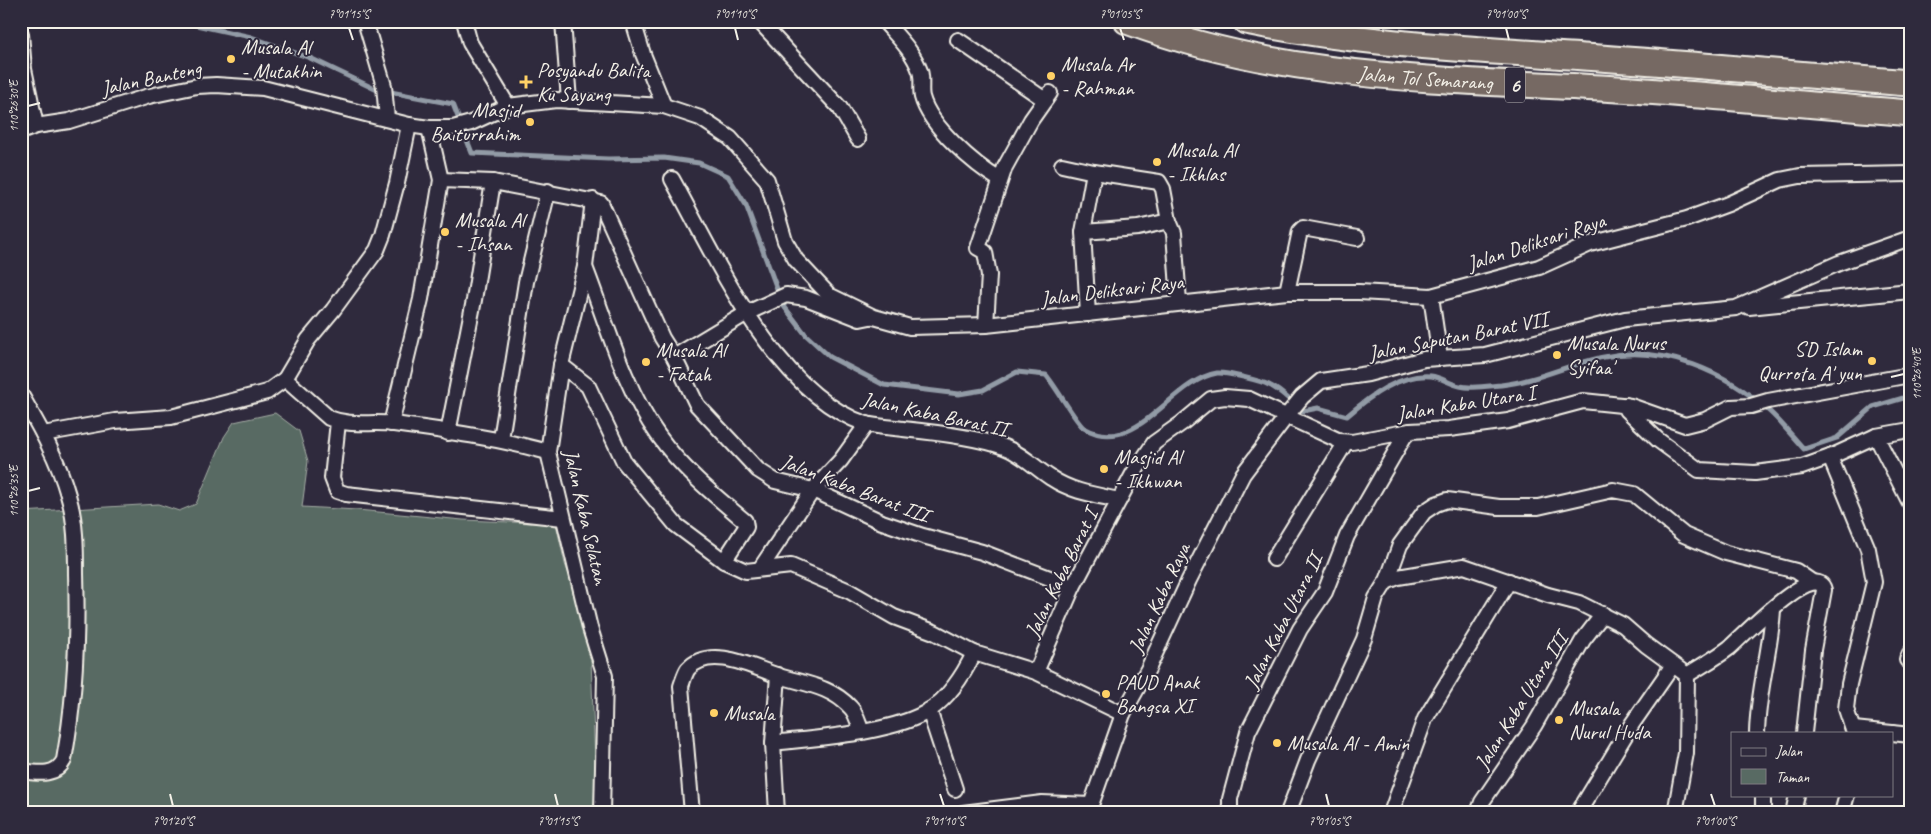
<svg xmlns="http://www.w3.org/2000/svg" width="1931" height="834" font-family="Caveat,sans-serif">
<rect width="100%" height="100%" fill="#2f2a3d"/>
<filter id="ink" filterUnits="userSpaceOnUse"><feTurbulence type="fractalNoise" baseFrequency=".02" numOctaves="2"/><feDisplacementMap in="SourceGraphic" scale="10" xChannelSelector="R" yChannelSelector="G"/><feConvolveMatrix kernelMatrix="1 2 1 2 8 2 1 2 1" color-interpolation-filters="sRGB"/></filter>
<g filter="url(#ink)">
<!-- green -->
<polygon fill="#586a63" stroke="#a6aea6" points="275,413 299,431 308,461 302,507 357,510 463,520 556,524 565,564 578,599 591,660 597,813 21,813 21,512 158,504 179,511 196,504 224,437 234,422"/>
<g fill="none" stroke-linecap="round" stroke-linejoin="round">
<!-- stream -->
<path stroke="#929ba6" stroke-width="5" d="M178,21l73,16 59,21 65,31 78,15 19,49 136,6 56,-1 35,5 29,13 18,29 37,100 23,30 24,22 54,28 75,9 24,-4 34,-18 29,3c9,10 31,49 38,53 53,30 86,-47 133,-55 8,-1 45,8 52,12 12,5 23,18 34,26l15,-3 29,8c22,-19 53,-43 84,-40 10,1 19,8 29,10 12,3 29,0 41,-1 36,-4 68,-21 103,-28 59,-13 123,15 166,55 12,11 23,25 34,37l33,-11 36,-31 37,-11"/>
<!-- street casing -->
<g stroke="#f4f1e8" stroke-width="18">
<g id="street">
<polyline points="365,21 384,86 387,119"/>
<polyline points="464,21 470,43 508,106"/>
<polyline points="563,21 569,101"/>
<polyline points="633,21 643,54 664,106"/>
<polyline points="759,21 840,108 858,139"/>
<path d="M884,21c13,15 29,30 36,50 3,8 0,18 2,26 8,30 53,68 78,83"/>
<polyline points="21,34 24,69 36,126"/>
<polyline points="958,40 1045,100"/>
<polyline points="21,132 36,126 69,121 149,96 197,86 216,85 263,88 409,125 429,128 453,128 471,123 508,106 556,100 664,106 700,118 730,138 767,180 785,241 796,260 829,295 874,317 910,327 986,325 1287,292 1359,292 1431,296 1539,267 1590,244 1687,219 1728,204 1780,180 1800,176 1910,174"/>
<polyline points="1062,165 1094,172 1159,182 1163,189 1169,221 1174,233 1179,302"/>
<path d="M672,179c44,79 103,215 194,245 11,3 26,3 37,5 29,3 74,8 101,18 19,7 31,21 47,31 21,14 45,17 68,22"/>
<polyline points="441,180 493,182 601,203 662,338 674,357 697,405 758,470 775,481 813,490 882,522 923,536 982,552 1073,587"/>
<polyline points="593,200 585,267 561,365 548,452 590,628 605,676 602,813"/>
<polyline points="1083,232 1138,228 1169,221"/>
<path d="M585,267c21,54 39,121 73,168 24,34 56,60 87,86l1,6 -22,34"/>
<polyline points="1287,292 1300,231 1303,228 1357,238"/>
<polyline points="1431,296 1440,358"/>
<polyline points="1749,307 1910,291"/>
<polyline points="1088,314 1083,232 1094,172"/>
<polyline points="986,325 989,275 985,252 978,248 1005,167 1031,120 1050,93"/>
<polyline points="674,357 747,313 786,295 806,298 860,319 870,317"/>
<polyline points="561,365 588,386 624,462 676,525 724,561 746,571 791,566 849,591 894,617 934,632 974,653 1036,672 1123,714"/>
<path d="M285,379l44,39c22,9 42,3 65,6 52,7 103,14 154,28"/>
<path d="M21,395c19,33 37,64 47,100 8,26 8,53 8,79 2,62 -1,125 -12,186 -8,17 -27,13 -43,11"/>
<polyline points="1626,405 1627,410 1658,440 1699,470 1755,473 1802,467 1830,457 1876,436 1910,430"/>
<polyline points="338,422 332,478 337,491 346,494 563,518"/>
<polyline points="391,424 421,299 441,180 429,128"/>
<polyline points="448,433 474,300 493,182"/>
<polyline points="43,434 115,421 171,417 267,392 285,379 308,340 333,310 377,250 383,235 397,183 409,125"/>
<polyline points="1876,436 1910,503"/>
<polyline points="501,439 526,282 548,191"/>
<polyline points="1830,457 1868,549 1874,582 1849,684 1846,709 1854,733"/>
<polyline points="1274,559 1346,442"/>
<polyline points="760,569 813,490 841,460 867,424"/>
<polyline points="1387,581 1400,545 1424,512 1436,504 1447,500 1499,507 1538,507 1613,490 1634,494 1684,535 1726,553 1796,571 1812,582"/>
<polyline points="1907,660 1910,653"/>
<polyline points="1036,672 1073,587 1133,474 1154,443 1182,423 1211,399 1225,397 1249,399 1340,441 1352,442 1410,431 1449,429 1508,421 1583,401 1631,406 1685,425 1705,420 1731,407 1751,406 1768,401 1910,375"/>
<path d="M1687,675c14,-9 29,-17 42,-27 11,-9 88,-90 95,-58l-11,60 -9,83"/>
<polyline points="929,710 955,789"/>
<polyline points="1854,729 1892,733"/>
<path d="M1757,733c1,-45 14,-82 16,-124"/>
<polyline points="1892,733 1910,735"/>
<path d="M773,743c43,-5 122,-10 157,-33 20,-14 34,-36 44,-57"/>
<path d="M692,813l-11,-127c2,-5 4,-13 7,-17 22,-25 67,-1 91,7 26,8 52,10 72,32 5,5 8,17 11,24"/>
<polyline points="777,813 773,743 778,675"/>
<polyline points="963,813 1042,803 1091,805"/>
<polyline points="1092,813 1091,805 1123,714 1148,669 1189,580 1243,474 1289,413 1302,397 1321,381 1368,374 1424,359 1485,355 1625,319 1736,308 1839,263 1910,238"/>
<polyline points="1230,813 1230,799 1248,732 1300,629 1325,592 1347,536 1404,437 1410,431"/>
<polyline points="1288,813 1308,760 1364,639 1376,598 1386,582 1398,577 1464,566 1548,595 1579,603 1623,625 1646,645 1687,675"/>
<polyline points="1391,813 1425,719 1509,581"/>
<polyline points="1478,813 1482,802 1534,726 1583,640 1603,614"/>
<polyline points="1578,813 1632,724 1673,665"/>
<polyline points="1675,813 1686,753 1687,675"/>
<polyline points="1763,813 1763,795"/>
<polyline points="1793,813 1797,795"/>
<polyline points="1842,813 1847,795"/>
</g>
</g>
<!-- highway casing -->
<g stroke="#f4f1e8" stroke-width="29">
<g id="highway">
<path id="s1" d="M1127,21c157,59 310,58 474,67 103,6 206,17 309,25"/>
<path d="M1246,21c121,25 244,29 367,38 99,7 198,17 297,24"/>
</g>
</g>
<!-- street -->
<use href="#street" stroke="#2f2a3d" stroke-width="14"/>
<!-- highway -->
<use href="#highway" stroke="#766964" stroke-width="25"/>
</g>
</g>
<!-- ticks -->
<path fill="none" stroke="#f4f1e8" stroke-width="2" d="M349,28l4,12M735,28l3,12M1120,28l4,12M1506,28l3,12M28,106l12,-3M1891,377l13,-3M28,491l12,-3M170,794l3,12M555,794l3,12M940,794l4,12M1326,794l3,12M1711,794l4,12"/>
<!-- markers -->
<g fill="#ffd166" stroke="#2f2a3d" stroke-width="2">
<circle cx="231" cy="59" r="5"/>
<circle cx="1051" cy="76" r="5"/>
<path d="M523.5 74.5h5v5h5v5h-5v5h-5v-5h-5v-5h5z"/>
<circle cx="530" cy="122" r="5"/>
<circle cx="1157" cy="162" r="5"/>
<circle cx="445" cy="232" r="5"/>
<circle cx="1557" cy="355" r="5"/>
<circle cx="1872" cy="361" r="5"/>
<circle cx="646" cy="362" r="5"/>
<circle cx="1104" cy="469" r="5"/>
<circle cx="1106" cy="694" r="5"/>
<circle cx="714" cy="713" r="5"/>
<circle cx="1559" cy="720" r="5"/>
<circle cx="1277" cy="743" r="5"/>
</g>
<g text-anchor="middle" stroke-width="4" stroke-linejoin="round" paint-order="stroke">
<!-- shield labels -->
<rect fill="#2f2a3d" stroke="#b9b5b5" stroke-width="1" x="1505" y="67.5" width="20" height="35" rx="4"/>
<g font-size="20" font-weight="bold" fill="#f4f1e8">
<text x="1515" y="92">6</text>
</g>
<!-- poi labels -->
<g font-size="21" fill="#f4f1e8" stroke="#2f2a3d" text-anchor="start">
<text x="241" y="54">Musala Al<tspan x="241" dy="24">- Mutakhin</tspan></text>
<text x="1061" y="71">Musala Ar<tspan x="1061" dy="24">- Rahman</tspan></text>
<text x="537" y="77">Posyandu Balita<tspan x="537" dy="24">Ku Sayang</tspan></text>
<text x="520" y="117" text-anchor="end">Masjid<tspan x="520" dy="24">Baiturrahim</tspan></text>
<text x="1167" y="157">Musala Al<tspan x="1167" dy="24">- Ikhlas</tspan></text>
<text x="455" y="227">Musala Al<tspan x="455" dy="24">- Ihsan</tspan></text>
<text x="1567" y="350">Musala Nurus<tspan x="1567" dy="24">Syifaa'</tspan></text>
<text x="1862" y="356" text-anchor="end">SD Islam<tspan x="1862" dy="24">Qurrota A' yun</tspan></text>
<text x="656" y="357">Musala Al<tspan x="656" dy="24">- Fatah</tspan></text>
<text x="1114" y="464">Masjid Al<tspan x="1114" dy="24">- Ikhwan</tspan></text>
<text x="1116" y="689">PAUD Anak<tspan x="1116" dy="24">Bangsa XI</tspan></text>
<text x="1569" y="715">Musala<tspan x="1569" dy="24">Nurul Huda</tspan></text>
<text x="724" y="720">Musala</text>
<text x="1287" y="750">Musala Al - Amin</text>
</g>
<!-- street labels -->
<g font-size="21" fill="#f4f1e8" stroke="#2f2a3d">
<text transform="translate(151 78) rotate(-12)" y="7">Jalan Banteng</text>
<text dy="7" stroke="none"><textPath href="#s1" startOffset="305">Jalan Tol Semarang</textPath></text>
<text transform="translate(1536 242) rotate(-18)" y="7">Jalan Deliksari Raya</text>
<text transform="translate(1112 290) rotate(-7)" y="7">Jalan Deliksari Raya</text>
<text transform="translate(1458 336) rotate(-11)" y="7">Jalan Saputan Barat VII</text>
<text transform="translate(1466 403) rotate(-9)" y="7">Jalan Kaba Utara I</text>
<text transform="translate(935 414) rotate(12)" y="7">Jalan Kaba Barat II</text>
<text transform="translate(855 488) rotate(21)" y="7">Jalan Kaba Barat III</text>
<text transform="translate(586 517) rotate(77)" y="7">Jalan Kaba Selatan</text>
<text transform="translate(1061 573) rotate(-64)" y="7">Jalan Kaba Barat I</text>
<text transform="translate(1159 598) rotate(-65)" y="7">Jalan Kaba Raya</text>
<text transform="translate(1283 621) rotate(-63)" y="7">Jalan Kaba Utara II</text>
<text transform="translate(1521 701) rotate(-58)" y="7">Jalan Kaba Utara III</text>
</g>
</g>
<!-- margin -->
<rect width="1931" height="834" fill="none" stroke="#2f2a3d" stroke-width="55"/>
<!-- legend -->
<rect x="1731" y="732" width="162" height="65" fill="#2f2a3d" stroke="#7e7a81"/>
<rect x="1741" y="748" width="25" height="8" fill="#2f2a3d" stroke="#7e7a81"/>
<text x="1776" y="756" font-size="15" fill="#f4f1e8">Jalan</text>
<rect x="1741" y="769" width="25" height="15" fill="#586a63" stroke="#7e7a81"/>
<text x="1776" y="782" font-size="15" fill="#f4f1e8">Taman</text>
<rect x="28" y="28" width="1876" height="778" fill="none" stroke="#f4f1e8" stroke-width="2"/>
<g font-size="12" text-anchor="middle" fill="#f4f1e8">
<text x="349" y="18">7°01'15"S</text>
<text x="735" y="18">7°01'10"S</text>
<text x="1120" y="18">7°01'05"S</text>
<text x="1506" y="18">7°01'00"S</text>
<text transform="translate(14 106) rotate(-90)" y="4">110°26'30"E</text>
<text transform="translate(1917 374) rotate(-90)" y="4">110°26'40"E</text>
<text transform="translate(14 491) rotate(-90)" y="4">110°26'35"E</text>
<text x="173" y="825">7°01'20"S</text>
<text x="558" y="825">7°01'15"S</text>
<text x="944" y="825">7°01'10"S</text>
<text x="1329" y="825">7°01'05"S</text>
<text x="1715" y="825">7°01'00"S</text>
</g>
</svg>
